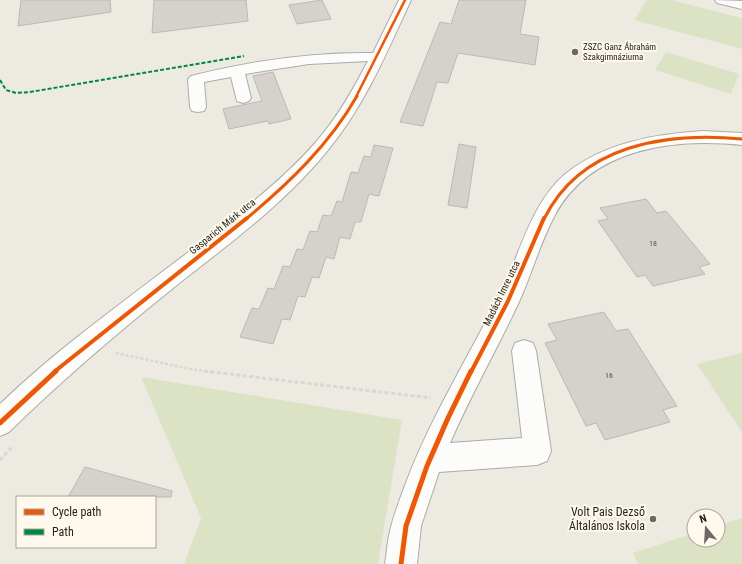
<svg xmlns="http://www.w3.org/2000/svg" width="742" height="564" font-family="'Roboto Condensed',sans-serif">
<rect width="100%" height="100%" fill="#edeae2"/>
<!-- green -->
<g fill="#dce3c4">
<polygon points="647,0 671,0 742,18 742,49 634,20"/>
<polygon points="666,52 739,74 731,94 655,70"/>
<polygon points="742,353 742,432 697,364"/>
<polygon points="141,377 402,420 378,564 184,564 201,518"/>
<polygon points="742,518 742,564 638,564 633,553 694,533 694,540 718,540 718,526"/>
</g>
<!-- building -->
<g fill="#d5d1cc" stroke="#bdb8b4">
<polygon points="21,0 110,0 111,12 18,26"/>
<polygon points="154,0 246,0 248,21 152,33"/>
<polygon points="322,0 331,19 297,24 289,5"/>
<polygon points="459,0 526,0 520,34 539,37 535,65 458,53 448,83 437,82 423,126 400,122 440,22 451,24"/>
<polygon points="273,72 291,119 269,124 268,121 229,129 223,109 262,101 253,76"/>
<polygon points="459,144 476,147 467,208 448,205"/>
<polygon points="374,145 393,148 379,196 369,194 361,222 355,222 350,239 340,237 334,259 326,257 319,278 312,277 305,297 298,296 290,320 282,319 273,344 240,337 252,308 259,309 268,288 274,289 283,266 290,267 297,249 303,250 310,231 317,232 323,215 331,216 337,201 342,202 351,172 358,173 364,156 371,157"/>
<polygon points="646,199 657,213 666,211 710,264 699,267 705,274 653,286 645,275 637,277 598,221 608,219 600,208"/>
<polygon points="604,312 616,331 628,329 677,406 663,410 670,422 605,440 596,423 586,426 545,343 557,340 548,324"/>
<polygon points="85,467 172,491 171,497 68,497"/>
</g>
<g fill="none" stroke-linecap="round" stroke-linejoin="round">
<!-- minor casing -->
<g stroke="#adaba6" stroke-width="2">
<g id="minor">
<path d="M399,0h12c-24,52 -46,105 -83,150 -41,51 -95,91 -146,131 -60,48 -118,97 -173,151l-9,4v-32c60,-58 129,-106 195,-157 42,-32 86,-65 121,-105 21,-24 37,-52 52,-81l-59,3 -64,10 6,24 -2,3 -6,2 -6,-2 -6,-24 -27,5 2,25 -2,4 -6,1 -6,-1 -2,-4 -2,-28 3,-3c59,-15 121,-24 182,-23z"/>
<polygon points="715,0 742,1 742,9 717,3"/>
<path d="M703,131l39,2v12c-69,-7 -151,3 -187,70 -15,28 -23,58 -36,87 -22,47 -48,93 -69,141l72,-5 -10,-87 3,-8 9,-3 9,3 3,8 15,100 -4,10 -10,4 -98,7 -18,54 -4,38h-32c2,-11 2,-22 5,-33 4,-17 11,-35 17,-51 25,-65 62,-124 93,-186 20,-39 30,-89 64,-119 39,-32 90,-41 139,-44z"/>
</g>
</g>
<!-- path-far1 -->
<polyline stroke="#d8d7d5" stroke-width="2.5" stroke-dasharray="3 2" stroke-linecap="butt" points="116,353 190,369 212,372"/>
<!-- path -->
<g stroke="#d8d7d5" stroke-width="3" stroke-dasharray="4 2.5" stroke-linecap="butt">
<polyline points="204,371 431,398"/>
<polyline points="0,460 12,447"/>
</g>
<!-- minor -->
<use href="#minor" fill="#fcfcfb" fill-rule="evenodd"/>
<!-- quiet -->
<polyline stroke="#00873e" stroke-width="2" stroke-dasharray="4 2" stroke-linecap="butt" points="0,80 6,90 16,93 30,92 244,56"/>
<!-- cycleway-far3 casing -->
<g stroke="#fff8ec" stroke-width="4">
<polyline id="cycleway-far3" points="356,97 405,0"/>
</g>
<!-- cycleway-far2 casing -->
<g stroke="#fff8ec" stroke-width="5">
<g id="cycleway-far2">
<path d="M246,219c43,-36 83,-74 111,-123"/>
<path d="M544,219c37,-75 123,-87 198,-80"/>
</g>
</g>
<!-- cycleway-far1 casing -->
<g stroke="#fff8ec" stroke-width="6">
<g id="cycleway-far1">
<polyline points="54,372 247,218"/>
<polyline points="471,372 508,301 544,218"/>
</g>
</g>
<!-- cycleway casing -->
<g stroke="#fff8ec" stroke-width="8">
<g id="cycleway">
<polyline points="0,423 56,371"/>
<polyline points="401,564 406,526 427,466 448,418 471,371"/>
</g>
</g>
<!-- cycleway-far3 -->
<use href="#cycleway-far3" stroke="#e8590c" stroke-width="2.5"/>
<!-- cycleway-far2 -->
<use href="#cycleway-far2" stroke="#e8590c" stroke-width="3"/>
<!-- cycleway-far1 -->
<use href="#cycleway-far1" stroke="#e8590c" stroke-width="4"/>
<!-- cycleway -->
<use href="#cycleway" stroke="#e8590c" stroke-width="5"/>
</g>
<!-- markers -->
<g fill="#6b6963" stroke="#fff8ec" stroke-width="1.5">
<circle cx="575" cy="52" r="4"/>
<circle cx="653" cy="519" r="4"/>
</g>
<g text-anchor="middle" stroke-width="4" stroke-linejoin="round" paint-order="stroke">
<!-- number labels -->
<g font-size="8" fill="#54514c">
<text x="653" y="246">18</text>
<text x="609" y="378">16</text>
</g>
<!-- far-poi labels -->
<g font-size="9" fill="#25231e" stroke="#fff8ec" text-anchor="start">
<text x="583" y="50">ZSZC Ganz Ábrahám<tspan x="583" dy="10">Szakgimnáziuma</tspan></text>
</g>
<!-- street labels -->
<g font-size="10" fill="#25231e" stroke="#fff8ec">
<text transform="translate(222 226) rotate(-39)" y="4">Gasparich Márk utca</text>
<text transform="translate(501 293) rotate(-64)" y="4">Madách Imre utca</text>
</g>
<!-- near-poi labels -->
<g font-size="12" fill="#25231e" stroke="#fff8ec" text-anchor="end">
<text x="645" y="516">Volt Pais Dezső<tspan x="645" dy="14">Általános Iskola</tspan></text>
</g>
</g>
<!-- legend -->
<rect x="16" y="496" width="140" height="52" fill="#fff8ec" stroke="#a8a39a"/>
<rect x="24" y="509" width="20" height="6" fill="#e8590c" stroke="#a8a39a"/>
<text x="52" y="516" font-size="12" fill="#25231e">Cycle path</text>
<rect x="24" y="529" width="20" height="6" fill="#00873e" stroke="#a8a39a"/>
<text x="52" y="536" font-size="12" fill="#25231e">Path</text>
<!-- north arrow -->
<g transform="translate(706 528) rotate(342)"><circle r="19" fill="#fff8ec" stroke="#a8a39a"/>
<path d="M0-3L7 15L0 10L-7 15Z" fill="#6b6963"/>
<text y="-6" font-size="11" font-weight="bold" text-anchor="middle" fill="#25231e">N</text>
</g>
</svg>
